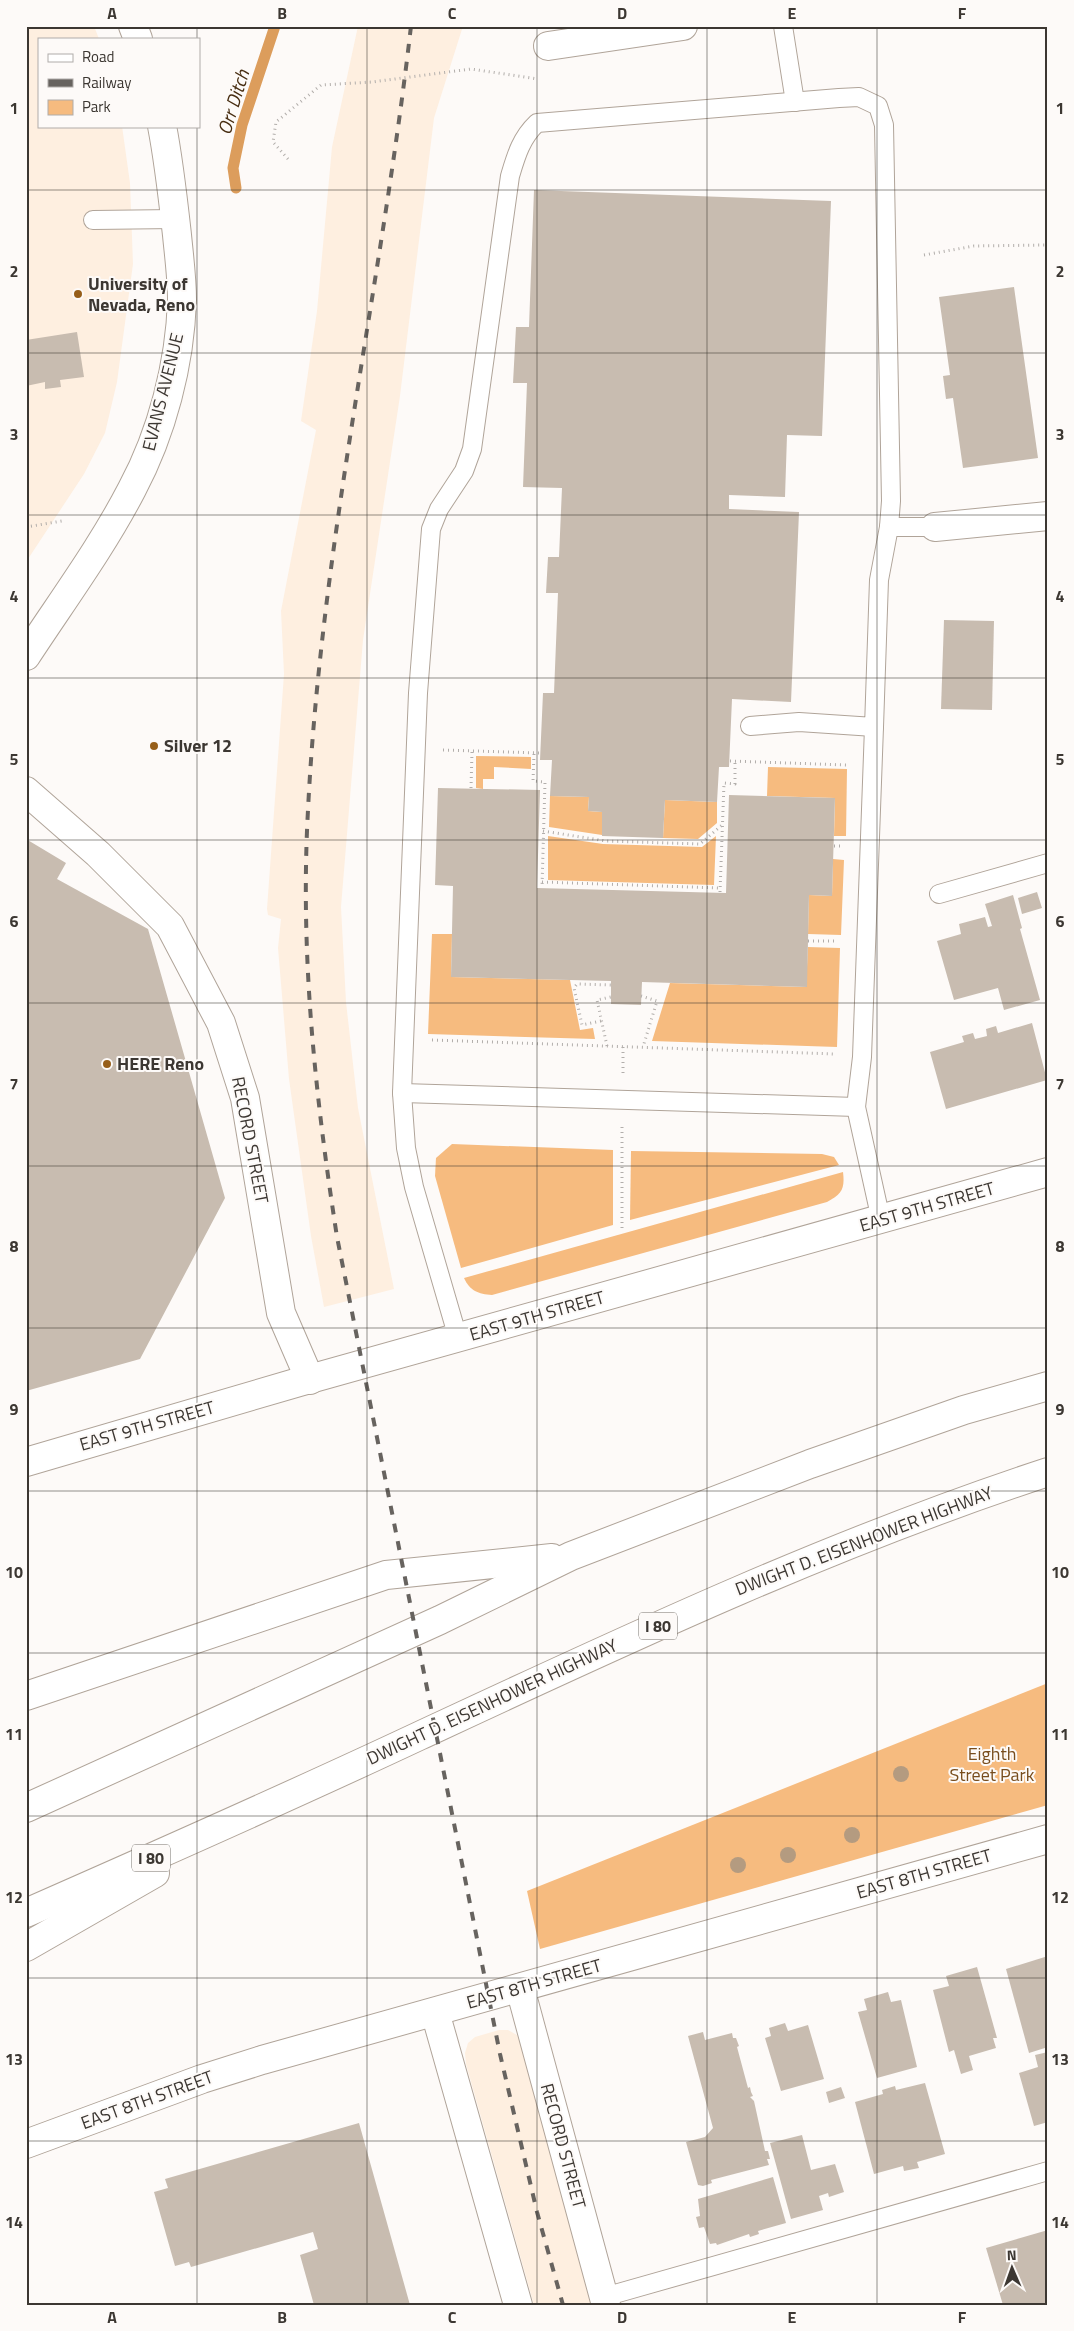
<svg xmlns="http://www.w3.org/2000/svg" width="1074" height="2331" font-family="'Titillium Web',sans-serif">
<rect width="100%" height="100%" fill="#fdfaf8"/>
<!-- built -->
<g fill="#feefe0">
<polygon points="26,26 94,26 99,39 39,39 39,126 122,126 130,183 133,264 117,382 105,433 84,474 26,562"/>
<polygon points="358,26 463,26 434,118 400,396 363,640 341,907 346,1002 358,1108 394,1289 324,1307 311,1236 289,1079 278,948 281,919 268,915 267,909 284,674 281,611 316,430 301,421 317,311 332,147"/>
<polygon points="499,2030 508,2030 517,2035 522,2045 594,2305 534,2305 466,2064 465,2053 468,2043 475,2037"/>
</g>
<!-- green -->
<g fill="#f6bb7f">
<polygon points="476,756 531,757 531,769 494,767 494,779 483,779 483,789 476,788"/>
<polygon points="768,767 847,769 846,836 834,836 835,798 767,796"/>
<polygon points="550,796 589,797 588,811 602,812 602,835 549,827"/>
<polygon points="665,800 717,802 717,823 698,839 663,838"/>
<polygon points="548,836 603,844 702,847 716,836 714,885 548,880"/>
<polygon points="833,859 844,860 841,935 808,934 809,895 832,896"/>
<polygon points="432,934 452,934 451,977 570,980 580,1030 593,1028 595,1039 428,1034"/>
<polygon points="808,947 840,948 837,1047 652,1041 670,983 806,987"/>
<polygon points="452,1144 613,1150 613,1225 461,1268 435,1176 436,1158"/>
<polygon points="631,1151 822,1154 834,1157 839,1165 630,1220"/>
<path d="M843,1172c2,17 -1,22 -16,30l-335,93c-14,-1 -22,-4 -28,-17z"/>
<polygon points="1048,1683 1048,1805 540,1949 527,1891"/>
</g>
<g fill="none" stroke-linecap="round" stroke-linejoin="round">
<!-- stream -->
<polyline stroke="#dc9d5c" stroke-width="11" points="236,188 233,168 242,125 275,26"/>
</g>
<!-- building -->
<g fill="#c8bcb0">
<polygon points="534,190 831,201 822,436 787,435 785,497 729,495 729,509 799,512 791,702 732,699 729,767 719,767 717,802 665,800 663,838 602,836 602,812 588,811 589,797 550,796 552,760 540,760 543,693 554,693 558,593 546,593 548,557 559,557 562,488 523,487 527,383 513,383 516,327 529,327"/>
<polygon points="1014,287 1038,458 963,468 953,398 946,399 943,376 950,375 939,297"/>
<polygon points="77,332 84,377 60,380 61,387 45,389 45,382 26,386 26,340"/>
<polygon points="944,620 994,621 992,710 941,709"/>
<polygon points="438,788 540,790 537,888 726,893 729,795 835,798 832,896 809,895 807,987 642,982 641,1005 611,1004 611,981 451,977 453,886 435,885"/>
<polygon points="26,839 66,863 57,879 148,929 225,1198 140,1359 26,1391"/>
<polygon points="1037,892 1042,908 1022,914 1018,898"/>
<polygon points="1013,895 1022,928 1020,929 1040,1000 1004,1010 998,988 954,1000 937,941 961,934 959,924 985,917 988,927 992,926 985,904"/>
<polygon points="1032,1023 1047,1080 946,1109 930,1052 964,1042 962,1036 973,1033 975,1039 987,1036 986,1029 996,1026 998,1033"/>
<polygon points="1048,1956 1048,2047 1029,2053 1006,1969"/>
<polygon points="977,1967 997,2038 993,2038 996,2048 969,2056 973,2070 961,2074 954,2050 949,2052 933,1990 949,1986 946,1976"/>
<polygon points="888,1992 891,2002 901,2000 917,2067 877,2078 858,2012 867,2010 864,1999"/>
<polygon points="785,2023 788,2031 808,2025 824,2079 781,2091 765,2038 771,2036 769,2028"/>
<polygon points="703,2032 705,2040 732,2033 733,2038 736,2038 739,2046 737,2047 748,2088 750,2087 751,2092 753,2096 750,2097 754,2101 765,2151 768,2151 770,2159 767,2159 769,2165 711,2180 712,2183 703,2186 698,2185 686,2142 705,2137 713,2128 688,2036"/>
<polygon points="1048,2052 1048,2122 1034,2126 1019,2073 1038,2067 1035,2055"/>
<polygon points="925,2083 945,2154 917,2162 919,2168 904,2171 903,2166 874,2174 855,2102 883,2094 882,2090 895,2086 896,2090"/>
<polygon points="841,2087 845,2098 829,2103 826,2092"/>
<polygon points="359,2123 410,2305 314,2305 300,2255 318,2249 313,2232 191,2267 189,2262 175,2266 154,2192 168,2188 165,2179"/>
<polygon points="802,2135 811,2170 835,2164 844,2192 829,2197 828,2193 819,2196 823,2210 791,2219 770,2143"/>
<polygon points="773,2177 786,2223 758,2231 759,2234 750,2237 749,2234 717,2245 716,2243 710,2244 704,2227 699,2228 696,2217 700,2216 698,2199"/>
<polygon points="1048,2230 1048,2305 1003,2305 986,2248"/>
</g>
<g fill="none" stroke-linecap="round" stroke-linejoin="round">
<!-- lane casing -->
<g stroke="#b0a499" stroke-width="20">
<g id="lane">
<polyline points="783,26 795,102"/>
<polyline points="93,220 175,219"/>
<polyline points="889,527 935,527"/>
<polyline points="874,727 862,1057 856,1107 881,1220"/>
<polyline points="939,894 1048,863"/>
<polyline points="402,1093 856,1107"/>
<path d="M458,1338l-44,-151 -8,-39 -4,-55 16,-400 13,-164 8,-20 25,-38 8,-22 38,-273c6,-20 11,-38 27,-53l302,-25 20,-1 19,9 6,19 7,376 -2,26 -10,53 -5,147 -75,-5 -49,4"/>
<polyline points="604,2297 1048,2171"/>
</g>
</g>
<!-- street casing -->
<g stroke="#b0a499" stroke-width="30">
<g id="street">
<polyline points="548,46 683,26"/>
<polyline points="935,527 1048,516"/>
<polyline points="26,791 98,854 170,926 221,1023 245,1098 281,1313 310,1380"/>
<polyline points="26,1462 299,1382 1048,1172"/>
<polyline points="520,1988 606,2305"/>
<polyline points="435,2012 518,2305"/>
<polyline points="26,2144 202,2079 262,2060 1048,1839"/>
</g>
</g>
<!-- secondary casing -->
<g stroke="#b0a499" stroke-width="30">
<g id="secondary">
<polyline points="133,26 138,39"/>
<path d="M26,656c36,-55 76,-109 106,-167 30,-56 48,-125 50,-189 0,-22 -3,-44 -5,-65 -4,-36 -8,-73 -15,-109"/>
</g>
</g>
<!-- highway casing -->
<g stroke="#b0a499" stroke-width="30">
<g id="highway">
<polyline points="26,1696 386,1575 552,1558"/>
<polyline points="26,1808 440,1620 571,1556 810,1464 964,1410 1048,1386"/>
<path d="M26,1913c132,-58 263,-116 393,-177 206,-96 412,-193 629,-264"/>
<polyline points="26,1947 155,1873"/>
</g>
</g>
<!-- path -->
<g stroke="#b2aeab" stroke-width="3" stroke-dasharray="1 4" stroke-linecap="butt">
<polyline points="288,159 273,142 276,122 321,85 372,82 471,69 538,79"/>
<polyline points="924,255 974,246 1046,245"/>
<polyline points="26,527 62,521"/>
<polyline points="443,750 540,753"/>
<polyline points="534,754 533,781 545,782 542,887"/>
<polyline points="730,761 846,765"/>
<polyline points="471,788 472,751"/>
<polyline points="543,831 606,841 700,844 722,825"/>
<polyline points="834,846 843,846"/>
<polyline points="542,882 720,888"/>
<polyline points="720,892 724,783 735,784 735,762"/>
<polyline points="808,941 838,941"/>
<polyline points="641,996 657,1001 643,1047"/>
<polyline points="601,1021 582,1025 574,988 577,984 612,985"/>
<polyline points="432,1040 835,1054"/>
<polyline points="607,1046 597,1000 611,997"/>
<polyline points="623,1073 623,1047"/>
<polyline points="622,1127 622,1229"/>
</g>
<!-- lane -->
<use href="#lane" stroke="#fff" stroke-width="18"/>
<!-- street -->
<use href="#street" stroke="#fff" stroke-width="28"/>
<!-- secondary -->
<use href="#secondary" stroke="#fff" stroke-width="28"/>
<!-- highway -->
<use href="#highway" stroke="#fff" stroke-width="28"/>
<!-- rail -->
<path stroke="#67635f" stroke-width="4" stroke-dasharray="9 9" stroke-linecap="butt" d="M411,26c-30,262 -90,520 -103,784 -8,143 7,285 29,427l163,817 37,158 26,93"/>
</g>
<!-- trees -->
<g fill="#b49b80">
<circle cx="901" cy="1774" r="8"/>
<circle cx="852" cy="1835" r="8"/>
<circle cx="788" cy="1855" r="8"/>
<circle cx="738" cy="1865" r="8"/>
</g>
<!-- grid -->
<path fill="none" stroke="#3c3732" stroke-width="1" stroke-opacity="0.55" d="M197,26v13M367,26v2279M537,26v2279M707,26v2279M877,26v2279M197,126v2179M26,190h1022M26,353h1022M26,515h1022M26,678h1022M26,840h1022M26,1003h1022M26,1166h1022M26,1328h1022M26,1491h1022M26,1653h1022M26,1816h1022M26,1978h1022M26,2141h1022"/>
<!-- markers -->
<g fill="#965e19" stroke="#fdfaf8" stroke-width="2">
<circle cx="78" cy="294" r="5"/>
<circle cx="154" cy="746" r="5"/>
<circle cx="107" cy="1064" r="5"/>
</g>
<g text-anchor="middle" stroke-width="4" stroke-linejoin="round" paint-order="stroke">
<!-- shield labels -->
<g fill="#fdfaf8" stroke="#76726d" stroke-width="1">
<rect x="639" y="1612.5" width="38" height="27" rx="4"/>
<rect x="132" y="1844.5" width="38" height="27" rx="4"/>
</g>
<g font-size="16" font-weight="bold" fill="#3c3732">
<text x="658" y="1632">I 80</text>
<text x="151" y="1864">I 80</text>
</g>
<!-- poi labels -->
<g font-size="18" font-weight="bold" fill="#3c3732" stroke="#fdfaf8" text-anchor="start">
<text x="88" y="290">University of<tspan x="88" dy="21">Nevada, Reno</tspan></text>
<text x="164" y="752">Silver 12</text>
<text x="117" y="1070">HERE Reno</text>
</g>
<!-- street labels -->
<g font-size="18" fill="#3c3732" stroke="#fdfaf8">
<text transform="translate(163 392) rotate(-76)" y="6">EVANS AVENUE</text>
<text transform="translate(250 1140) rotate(79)" y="6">RECORD STREET</text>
<text transform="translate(927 1207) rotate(-16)" y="6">EAST 9TH STREET</text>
<text transform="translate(537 1316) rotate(-16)" y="6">EAST 9TH STREET</text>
<text transform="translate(147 1426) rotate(-16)" y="6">EAST 9TH STREET</text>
<text transform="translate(864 1541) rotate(-21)" y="6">DWIGHT D. EISENHOWER HIGHWAY</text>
<text transform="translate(492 1702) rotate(-25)" y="6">DWIGHT D. EISENHOWER HIGHWAY</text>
<text transform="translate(924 1874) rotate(-16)" y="6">EAST 8TH STREET</text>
<text transform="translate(534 1984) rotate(-16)" y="6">EAST 8TH STREET</text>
<text transform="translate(147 2100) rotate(-20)" y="6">EAST 8TH STREET</text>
<text transform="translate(563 2146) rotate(75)" y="6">RECORD STREET</text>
</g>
<!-- park labels -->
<g font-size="18" fill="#784d1d" stroke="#fdfaf8">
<text x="992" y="1760">Eighth<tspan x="992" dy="21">Street Park</tspan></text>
</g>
<!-- water labels -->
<g font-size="19" font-style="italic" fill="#482e12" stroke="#fdfaf8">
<text transform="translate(233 102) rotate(-73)" y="7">Orr Ditch</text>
</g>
</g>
<!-- border -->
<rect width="1074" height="2331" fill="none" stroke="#fdfaf8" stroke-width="55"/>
<!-- legend -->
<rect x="38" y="38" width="162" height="90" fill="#fdfaf8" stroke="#b0aca9"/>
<rect x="48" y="54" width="25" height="8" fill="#ffffff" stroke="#b0aca9"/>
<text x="82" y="62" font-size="15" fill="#3c3732">Road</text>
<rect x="48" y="79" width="25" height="8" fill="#67635f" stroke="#b0aca9"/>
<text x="82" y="88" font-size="15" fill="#3c3732">Railway</text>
<rect x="48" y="100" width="25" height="15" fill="#f6bb7f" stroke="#b0aca9"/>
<text x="82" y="112" font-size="15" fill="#3c3732">Park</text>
<!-- north arrow -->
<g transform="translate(1012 2268) rotate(358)" stroke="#fdfaf8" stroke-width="4" paint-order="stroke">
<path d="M0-4L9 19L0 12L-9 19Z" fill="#3c3732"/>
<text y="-8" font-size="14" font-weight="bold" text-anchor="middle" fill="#3c3732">N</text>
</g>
<rect x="28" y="28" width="1018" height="2276" fill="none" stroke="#3c3732" stroke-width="2"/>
<g font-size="16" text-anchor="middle" font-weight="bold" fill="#3c3732">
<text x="112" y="19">A</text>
<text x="282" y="19">B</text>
<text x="452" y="19">C</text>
<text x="622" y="19">D</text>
<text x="792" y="19">E</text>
<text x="962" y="19">F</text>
<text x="14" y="114">1</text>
<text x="1060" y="114">1</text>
<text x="14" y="277">2</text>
<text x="1060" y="277">2</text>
<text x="14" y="440">3</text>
<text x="1060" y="440">3</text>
<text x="14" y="602">4</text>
<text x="1060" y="602">4</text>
<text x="14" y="765">5</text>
<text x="1060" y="765">5</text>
<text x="14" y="927">6</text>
<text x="1060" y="927">6</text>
<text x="14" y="1090">7</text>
<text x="1060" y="1090">7</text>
<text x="14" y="1252">8</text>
<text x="1060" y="1252">8</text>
<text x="14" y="1415">9</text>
<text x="1060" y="1415">9</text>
<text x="14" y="1578">10</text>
<text x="1060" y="1578">10</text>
<text x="14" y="1740">11</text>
<text x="1060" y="1740">11</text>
<text x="14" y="1903">12</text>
<text x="1060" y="1903">12</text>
<text x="14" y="2065">13</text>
<text x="1060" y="2065">13</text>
<text x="14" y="2228">14</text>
<text x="1060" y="2228">14</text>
<text x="112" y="2323">A</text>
<text x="282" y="2323">B</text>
<text x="452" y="2323">C</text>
<text x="622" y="2323">D</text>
<text x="792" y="2323">E</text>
<text x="962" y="2323">F</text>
</g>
</svg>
